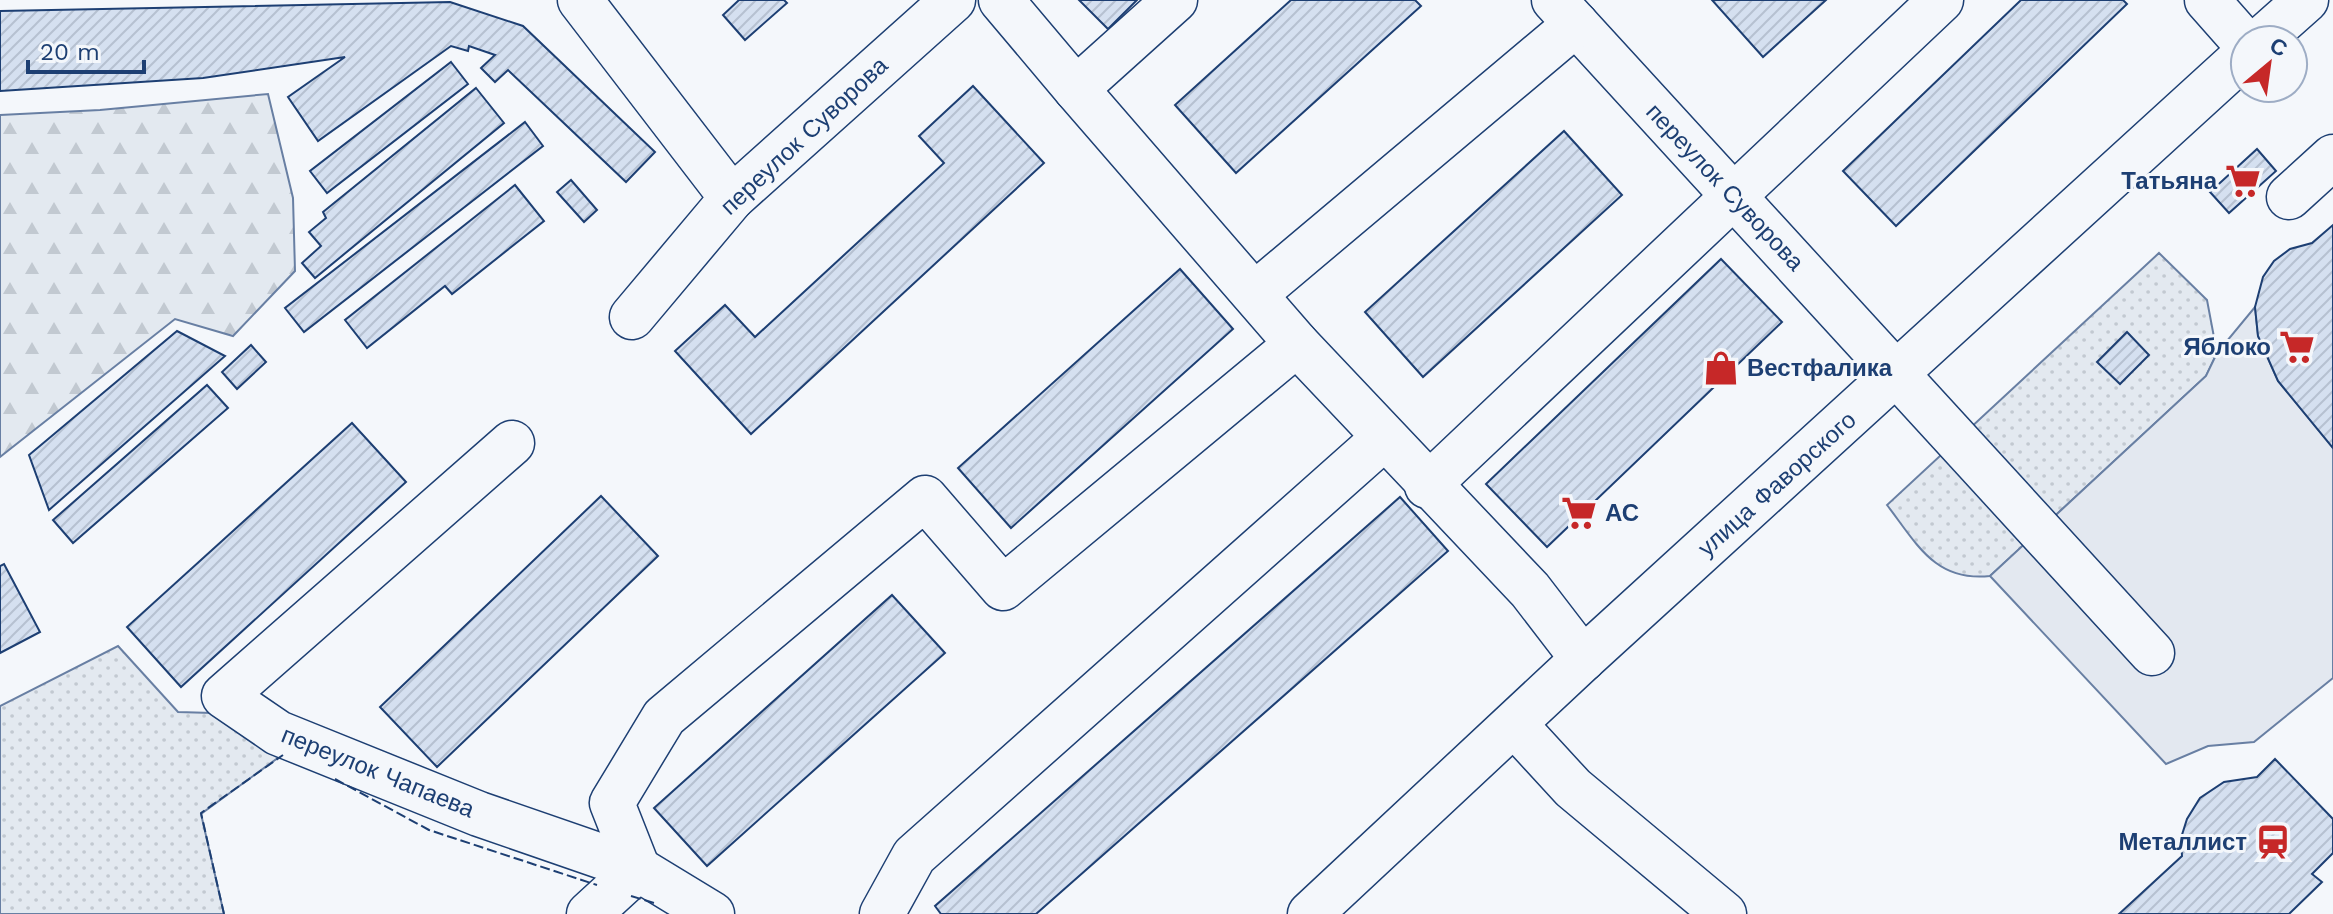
<svg xmlns="http://www.w3.org/2000/svg" width="2333" height="914" font-family="'Work Sans',sans-serif">
<defs>
<pattern id="grass-dots" width="8" height="8" patternUnits="userSpaceOnUse" patternTransform="scale(2)"><rect width="8" height="8" fill="#e3e9f0"/><path d="M2 2h.1M6 6h.1" fill="none" stroke="#c2c9d1" stroke-width="1.8" stroke-linecap="round"/></pattern>
<pattern id="forest-firs" width="22" height="20" patternUnits="userSpaceOnUse" patternTransform="scale(2)"><rect width="22" height="20" fill="#e3e9f0"/><path d="M5 1l3.5 6h-7zM16 11l3.5 6h-7z" fill="#c2c9d1"/></pattern>
<pattern id="building-hatch" width="6" height="6" patternUnits="userSpaceOnUse" patternTransform="scale(2)"><rect width="6" height="6" fill="#d5e0f0"/><path d="M-1 1l2-2M0 6l6-6M5 7l2-2" fill="none" stroke="#b6c1d1"/></pattern>
</defs>
<rect width="100%" height="100%" fill="#f4f7fb"/>
<!-- grass -->
<g fill="url(#grass-dots)" stroke="#687fa3" stroke-width="2">
<path d="M2159,253l48,47 10,53 -11,23 -216,200c-55,6 -73,-32 -103,-71z"/>
<polygon points="118,646 178,712 283,715 286,752 201,814 224,914 0,914 0,706"/>
</g>
<!-- forest -->
<polygon fill="url(#forest-firs)" stroke="#687fa3" stroke-width="2" points="268,94 293,198 295,271 233,336 175,319 0,457 0,115 100,110"/>
<!-- parking -->
<polygon fill="#e3e8f0" stroke="#687fa3" stroke-width="2" points="2255,307 2258,336 2278,381 2333,448 2333,678 2254,742 2208,746 2166,764 1990,576 2206,376 2217,353"/>
<!-- building -->
<g fill="url(#building-hatch)" stroke="#1d3f73" stroke-width="2">
<polygon points="739,0 784,0 787,3 745,40 723,15"/>
<polygon points="1079,0 1137,0 1108,29"/>
<polygon points="1291,0 1415,0 1421,6 1236,173 1175,105"/>
<polygon points="1712,0 1826,0 1763,57"/>
<polygon points="2021,0 2123,0 2127,4 1896,226 1843,171"/>
<polygon points="450,2 523,26 655,152 626,182 508,70 495,82 481,68 495,55 469,46 468,51 451,46 318,141 288,97 345,57 203,78 0,91 0,11"/>
<polygon points="451,62 468,84 327,193 310,171"/>
<polygon points="973,86 1044,163 751,434 675,351 725,305 755,337 944,163 919,136"/>
<polygon points="476,88 504,123 315,278 302,263 321,246 309,232 326,218 323,212"/>
<polygon points="525,122 543,146 304,332 285,308"/>
<polygon points="1564,131 1622,195 1423,377 1365,312"/>
<polygon points="2257,149 2276,171 2229,213 2210,192"/>
<polygon points="571,180 597,210 584,222 557,192"/>
<polygon points="515,185 544,221 452,294 445,286 367,348 345,320"/>
<polygon points="2333,225 2333,448 2278,381 2258,336 2255,307 2263,277 2274,261 2290,249 2312,243"/>
<polygon points="1721,259 1782,322 1547,547 1486,484"/>
<polygon points="1180,269 1233,329 1011,528 958,468"/>
<polygon points="177,331 225,356 49,510 29,455"/>
<polygon points="2127,332 2149,355 2120,384 2097,362"/>
<polygon points="251,345 266,362 237,389 222,372"/>
<polygon points="207,385 228,408 73,543 53,520"/>
<polygon points="352,423 406,482 181,687 127,627"/>
<polygon points="601,496 658,556 437,767 380,707"/>
<polygon points="1400,497 1448,551 1036,914 941,914 935,906"/>
<polygon points="4,564 40,632 0,653 0,566"/>
<polygon points="892,595 945,653 707,866 654,808"/>
<polygon points="2275,759 2333,819 2333,853 2312,874 2322,882 2289,914 2119,914 2182,856 2181,838 2187,819 2200,798 2224,782 2257,777"/>
</g>
<g fill="none" stroke-linecap="round" stroke-linejoin="round">
<!-- minor casing -->
<g stroke="#1d3f73" stroke-width="47">
<g id="minor">
<polyline points="580,0 732,198"/>
<polyline points="1001,0 1076,89 1175,0"/>
<polyline points="1554,0 2152,653"/>
<polyline points="2207,0 2245,43"/>
<polyline points="2261,40 2306,0"/>
<polyline points="1076,89 1297,344 1530,590 1583,659"/>
<polyline points="2289,197 2333,157"/>
<polyline points="1255,294 1576,24"/>
<polyline points="632,317 732,198 953,0"/>
<polyline points="512,443 224,696 278,733 479,814 638,869 712,914"/>
<polyline points="1427,486 1941,0"/>
<polyline points="1515,725 1573,788 1724,914"/>
<polyline points="589,914 638,869 612,803 664,717 925,498 1003,588 1297,344"/>
<polyline points="882,914 914,856 1384,438"/>
<polyline points="1310,914 1583,659 2245,55"/>
</g>
</g>
<!-- minor -->
<use href="#minor" stroke="#f4f7fb" stroke-width="44"/>
<!-- fence -->
<g stroke="#1d3f73" stroke-width="2" stroke-dasharray="10 4" stroke-linecap="butt">
<polyline points="335,779 429,830 597,885"/>
<polyline points="631,896 654,903"/>
<polyline points="224,914 201,813 283,755"/>
</g>
</g>
<!-- icons -->
<defs>
<g id="supermarket-bare" transform="scale(2.76)"><path d="M-6-5.5h2.5l.6 2H6L4.5 2H-2.5L-4.4-4H-6ZM-1.5 3.2a1.3 1.3 0 1 0 .1 0ZM3 3.2a1.3 1.3 0 1 0 .1 0Z" fill="#c62828" stroke="#f4f7fb" stroke-width="2.5" paint-order="stroke"/></g>
<g id="shop-bare" transform="scale(2.76)"><path d="M-5-2.5h2.3a2.7 3.5 0 0 1 5.4 0H5L5.5 6h-11ZM-1.5-2.5h3a1.5 2.3 0 0 0-3 0Z" fill="#c62828" stroke="#f4f7fb" stroke-width="2.5" paint-order="stroke"/></g>
<g id="station-bare" transform="scale(2.76)"><path d="M-3-6H3Q5-6 5-4V2Q5 4 3 4L4.5 6H3L1.5 4h-3L-3 6H-4.5L-3 4Q-5 4-5 2V-4Q-5-6-3-6ZM-3.5-4v3h7v-3ZM-3.5 1v1.5H-2V1ZM2 1v1.5H3.5V1Z" fill="#c62828" stroke="#f4f7fb" stroke-width="2.5" paint-order="stroke"/></g>
</defs>
<g fill-rule="evenodd">
<use href="#supermarket-bare" x="2243" y="181"/>
<use href="#supermarket-bare" x="2297" y="347"/>
<use href="#shop-bare" x="1721" y="368"/>
<use href="#supermarket-bare" x="1579" y="513"/>
<use href="#station-bare" x="2273" y="842"/>
</g>
<g text-anchor="middle" stroke-width="6" stroke-linejoin="round" paint-order="stroke">
<!-- street labels -->
<g font-size="24" fill="#1d3f73" stroke="#f4f7fb">
<text transform="translate(804 136) rotate(-43)" y="8">переулок Суворова</text>
<text transform="translate(1725 187) rotate(47)" y="8">переулок Суворова</text>
<text transform="translate(1777 484) rotate(-42)" y="8">улица Фаворского</text>
<text transform="translate(378 772) rotate(22)" y="8">переулок Чапаева</text>
</g>
<!-- poi labels -->
<g font-size="24" font-weight="bold" fill="#1d3f73" stroke="#f4f7fb" text-anchor="end">
<text x="2217" y="189">Татьяна</text>
<text x="2271" y="355">Яблоко</text>
<text x="1747" y="376" text-anchor="start">Вестфалика</text>
<text x="1605" y="521" text-anchor="start">АС</text>
<text x="2247" y="850">Металлист</text>
</g>
</g>
<!-- north arrow -->
<g transform="translate(2269 64) rotate(29)"><circle r="38" fill="#f4f7fb" stroke="#9eadc5" stroke-width="2"/>
<path d="M0-6L14 30L0 20L-14 30Z" fill="#c62828"/>
<text y="-12" font-size="22" font-weight="bold" text-anchor="middle" fill="#1d3f73">С</text>
</g>
<!-- scale -->
<path d="M28 60v12h116v-12" fill="none" stroke="#1d3f73" stroke-width="4"/>
<text x="40" y="60" font-size="24" fill="#1d3f73" stroke="#f4f7fb" stroke-width="6" paint-order="stroke">20 m</text>
</svg>
